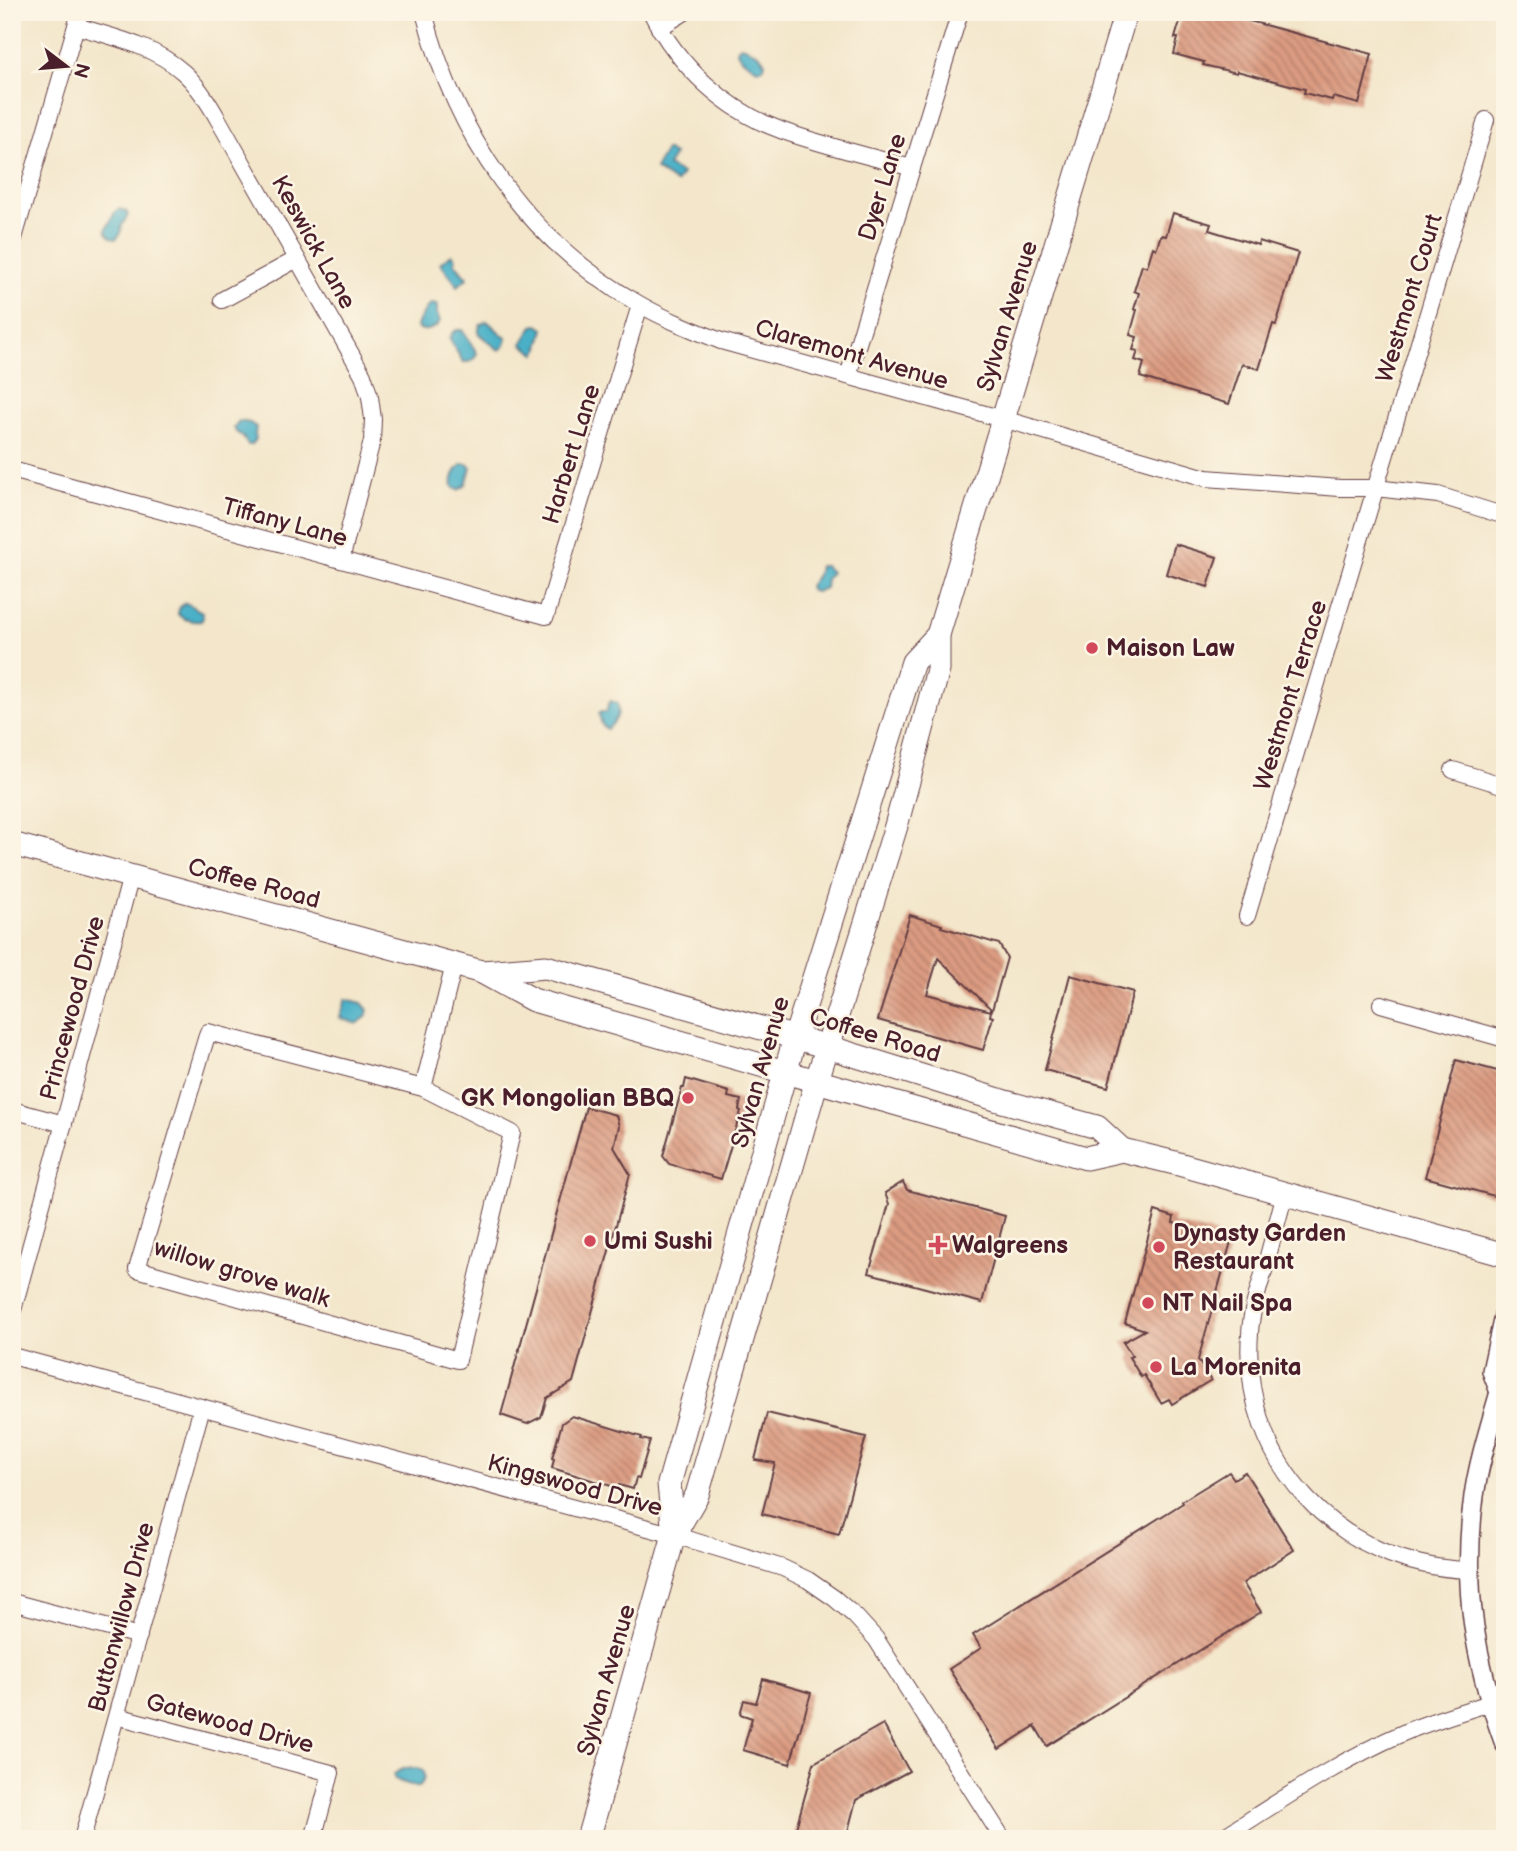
<svg xmlns="http://www.w3.org/2000/svg" width="1517" height="1851" font-family="'Balsamiq Sans',sans-serif">
<defs>
<pattern id="building-back-hatch" width="6" height="6" patternUnits="userSpaceOnUse" patternTransform="scale(1.75)"><rect width="6" height="6" fill="#db9b81"/><path d="M-1 5l2 2M0 0l6 6M5-1l2 2" fill="none" stroke="#b47e6a"/></pattern>
</defs>
<rect width="100%" height="100%" fill="#fcf5e5"/>
<filter id="ink" filterUnits="userSpaceOnUse"><feTurbulence type="fractalNoise" baseFrequency=".0143" numOctaves="2"/><feDisplacementMap in="SourceGraphic" scale="14" xChannelSelector="R" yChannelSelector="G"/><feConvolveMatrix kernelMatrix="1 2 1 2 8 2 1 2 1" color-interpolation-filters="sRGB"/></filter>
<filter id="wash" filterUnits="userSpaceOnUse"><feTurbulence type="fractalNoise" baseFrequency=".00686" numOctaves="4" result="noise"/><feDisplacementMap in="SourceGraphic" scale="28" xChannelSelector="R" yChannelSelector="G"/><feGaussianBlur stdDeviation="1.57" result="paint"/><feColorMatrix in="noise" values="0 0 0 0 0 0 0 0 0 0 0 0 0 0 0 0 0 1.4 0 .05"/><feComposite in="paint" operator="in"/></filter>
<g filter="url(#wash)">
<rect width="100%" height="100%" fill="#f3e6ca"/>
<!-- water -->
<g fill="#48b0c7" stroke="#496879" stroke-width="2">
<path d="M741,46c10,2 20,8 24,17l-2,5 -6,1 -16,-11 -4,-6 1,-4z"/>
<polygon points="666,150 674,155 668,166 682,174 676,183 655,169"/>
<path d="M119,209l7,2 2,4 -6,10 -1,8 -5,6c-5,0 -9,-4 -10,-9l9,-18z"/>
<polygon points="452,254 456,259 454,262 467,278 458,286 440,263"/>
<path d="M431,304l6,1v9l3,7c-3,7 -16,13 -23,6 1,-6 9,-20 14,-23z"/>
<polygon points="487,321 507,339 504,347 499,350 478,333 480,325"/>
<polygon points="538,325 544,329 538,351 536,354 522,344 533,326"/>
<polygon points="457,330 462,330 477,353 474,359 469,362 463,362 449,338 451,337 452,333"/>
<polygon points="239,421 250,423 256,427 255,434 256,439 252,445 248,445 242,436 236,432 234,427"/>
<path d="M462,464h5l4,3 -5,18 -8,5 -5,-3c-2,-9 3,-18 9,-23z"/>
<polygon points="819,566 825,566 831,572 826,579 825,588 816,592 811,591 809,586 817,575"/>
<path d="M186,603l16,9 1,6 -2,3c-8,1 -18,-1 -23,-7 0,-6 2,-9 8,-11z"/>
<path d="M611,701l6,2c4,10 -2,20 -10,26l-5,-4 -3,-11 1,-2h7l1,-8z"/>
<polygon points="346,999 362,1003 368,1010 366,1017 357,1024 340,1018"/>
<path d="M417,1768l6,3c2,6 1,11 -4,15 -4,1 -22,-5 -25,-8v-4l9,-5z"/>
</g>
<g id="blocks">
<!-- building -->
<g fill="url(#building-back-hatch)">
<polygon points="1185,12 1216,12 1372,54 1359,104 1333,97 1332,100 1304,93 1305,89 1237,71 1237,73 1203,65 1204,62 1174,54 1178,38 1175,38 1181,18 1184,19"/>
<polygon points="1173,213 1211,224 1209,230 1258,245 1259,241 1298,253 1276,325 1273,324 1259,369 1242,364 1229,404 1140,377 1144,363 1135,360 1138,351 1133,350 1137,337 1130,335 1137,310 1134,309 1139,293 1134,291 1142,265 1147,267 1153,247 1156,249 1161,235 1166,236"/>
<polygon points="1175,544 1217,557 1208,587 1166,574"/>
<polygon points="910,915 942,925 941,927 999,944 1007,958 992,1010 938,958 927,994 991,1011 990,1016 993,1017 983,1050 878,1020"/>
<polygon points="1070,975 1133,992 1108,1087 1045,1070"/>
<polygon points="1456,1060 1505,1073 1505,1199 1425,1177"/>
<polygon points="686,1079 729,1092 728,1097 741,1100 739,1110 741,1111 721,1179 669,1164 663,1156 682,1088 684,1088"/>
<polygon points="586,1107 616,1115 619,1126 614,1147 630,1174 573,1382 547,1398 541,1417 527,1424 501,1415"/>
<polygon points="903,1182 907,1190 1005,1216 982,1303 869,1273 889,1204 885,1193"/>
<polygon points="1155,1211 1174,1217 1173,1223 1232,1238 1198,1360 1211,1380 1172,1404 1169,1399 1161,1403 1144,1375 1141,1377 1129,1357 1132,1356 1123,1342 1145,1330 1125,1323"/>
<polygon points="767,1413 866,1437 839,1534 762,1514 775,1463 755,1460"/>
<polygon points="572,1416 642,1437 641,1439 650,1441 639,1479 636,1478 633,1489 619,1485 618,1488 552,1468 554,1459 552,1458 562,1423"/>
<polygon points="1229,1472 1234,1479 1245,1472 1294,1550 1243,1583 1261,1612 1047,1746 1035,1726 999,1749 949,1669 981,1648 973,1635 1183,1503 1182,1501"/>
<polygon points="763,1679 811,1693 790,1764 743,1750 752,1718 740,1714 744,1700 756,1703"/>
<polygon points="883,1724 909,1771 856,1800 846,1839 793,1839 814,1763"/>
</g>
</g>
</g>
<g filter="url(#ink)">
<use href="#blocks" fill-opacity="0" stroke="#633d43" stroke-width="2"/>
<g fill="none" stroke-linecap="round" stroke-linejoin="round">
<!-- minor casing -->
<g stroke="#633d43" stroke-width="18">
<g id="minor">
<path d="M424,12c31,123 103,229 215,292 26,15 54,26 82,37l282,78 203,59 134,10h35l63,7 67,21"/>
<path d="M651,12c27,54 75,99 132,119 42,15 86,25 129,37"/>
<path d="M76,26c37,11 78,20 107,46 15,13 26,31 36,49l144,254 7,22 3,22 -1,22 -31,119"/>
<polyline points="659,28 685,12"/>
<polyline points="12,245 80,12"/>
<polyline points="222,300 297,259"/>
<polyline points="848,376 960,12"/>
<polyline points="12,470 546,616 640,305"/>
<polyline points="1453,770 1505,786"/>
<polyline points="1247,916 1486,120"/>
<polyline points="1381,1004 1505,1039"/>
<polyline points="423,1088 512,1133 458,1360 137,1269 208,1032 423,1088 454,965"/>
<polyline points="12,1110 64,1124"/>
<path d="M1285,1193c-7,26 -14,52 -21,78 -6,20 -13,41 -14,62 -10,131 90,233 219,237"/>
<polyline points="12,1314 131,876"/>
<polyline points="12,1356 674,1535 783,1568 808,1580 834,1598 855,1616 876,1639 1003,1839"/>
<polyline points="12,1602 139,1636"/>
<polyline points="117,1716 331,1773 313,1839"/>
<polyline points="82,1839 202,1407"/>
<path d="M1220,1839c60,-38 118,-78 183,-106 28,-12 58,-21 87,-30"/>
</g>
</g>
<!-- tertiary casing -->
<g stroke="#633d43" stroke-width="22">
<g id="tertiary">
<path d="M1505,1387l-5,5c-10,35 -21,69 -26,104 -12,90 0,164 31,248"/>
<polyline points="1500,1392 1492,1371 1505,1311"/>
</g>
</g>
<!-- secondary casing -->
<g stroke="#633d43" stroke-width="25">
<g id="secondary">
<polyline points="12,844 482,972 533,1000 1086,1158 1122,1150 1175,1163 1505,1255"/>
<polyline points="482,972 546,967 828,1047 1002,1101 1097,1127 1122,1150"/>
<polyline points="674,1535 669,1484 795,1038 913,662 938,635"/>
<polyline points="588,1839 674,1535 697,1495 817,1080 896,826 938,670 938,635 1126,12"/>
</g>
</g>
<!-- minor -->
<use href="#minor" stroke="#fff" stroke-width="16"/>
<!-- tertiary -->
<use href="#tertiary" stroke="#fff" stroke-width="19"/>
<!-- secondary -->
<use href="#secondary" stroke="#fff" stroke-width="23"/>
</g>
</g>
<!-- markers -->
<g fill="#d1495b" stroke="#fcf5e5" stroke-width="2.5">
<circle cx="1092" cy="648" r="7"/>
<circle cx="688" cy="1098" r="7"/>
<circle cx="590" cy="1241" r="7"/>
<path d="M934.5 1234.5h7v7h7v7h-7v7h-7v-7h-7v-7h7z"/>
<circle cx="1159" cy="1247" r="7"/>
<circle cx="1148" cy="1303" r="7"/>
<circle cx="1156" cy="1367" r="7"/>
</g>
<g text-anchor="middle" stroke-width="5" stroke-linejoin="round" paint-order="stroke">
<!-- street labels -->
<g font-size="24" fill="#4a1f2b" stroke="#fcf5e5">
<text transform="translate(882 187) rotate(-73)" y="8">Dyer Lane</text>
<text transform="translate(314 242) rotate(61)" y="8">Keswick Lane</text>
<text transform="translate(1409 298) rotate(-73)" y="8">Westmont Court</text>
<text transform="translate(1007 316) rotate(-73)" y="8">Sylvan Avenue</text>
<text transform="translate(852 354) rotate(16)" y="8">Claremont Avenue</text>
<text transform="translate(571 454) rotate(-73)" y="8">Harbert Lane</text>
<text transform="translate(285 522) rotate(15)" y="8">Tiffany Lane</text>
<text transform="translate(1290 695) rotate(-73)" y="8">Westmont Terrace</text>
<text transform="translate(254 883) rotate(15)" y="8">Coffee Road</text>
<text transform="translate(72 1008) rotate(-75)" y="8">Princewood Drive</text>
<text transform="translate(875 1035) rotate(17)" y="8">Coffee Road</text>
<text transform="translate(760 1072) rotate(-74)" y="8">Sylvan Avenue</text>
<text transform="translate(242 1273) rotate(17)" y="8">willow grove walk</text>
<text transform="translate(575 1485) rotate(15)" y="8">Kingswood Drive</text>
<text transform="translate(121 1617) rotate(-75)" y="8">Buttonwillow Drive</text>
<text transform="translate(606 1680) rotate(-74)" y="8">Sylvan Avenue</text>
<text transform="translate(230 1723) rotate(15)" y="8">Gatewood Drive</text>
</g>
<!-- poi labels -->
<g font-size="24" font-weight="bold" fill="#4a1f2b" stroke="#fcf5e5" text-anchor="start">
<text x="1106" y="656">Maison Law</text>
<text x="674" y="1106" text-anchor="end">GK Mongolian BBQ</text>
<text x="1173" y="1241">Dynasty Garden<tspan x="1173" dy="28">Restaurant</tspan></text>
<text x="604" y="1249">Umi Sushi</text>
<text x="952" y="1253">Walgreens</text>
<text x="1162" y="1311">NT Nail Spa</text>
<text x="1170" y="1375">La Morenita</text>
</g>
</g>
<!-- margin -->
<rect width="1517" height="1851" fill="none" stroke="#fcf5e5" stroke-width="42"/>
<!-- north arrow -->
<g transform="translate(66 66) rotate(106)" stroke="#fcf5e5" stroke-width="5" paint-order="stroke">
<path d="M0-5L12 26L0 18L-12 26Z" fill="#4a1f2b"/>
<text y="-10" font-size="19" font-weight="bold" text-anchor="middle" fill="#4a1f2b">N</text>
</g>
</svg>
